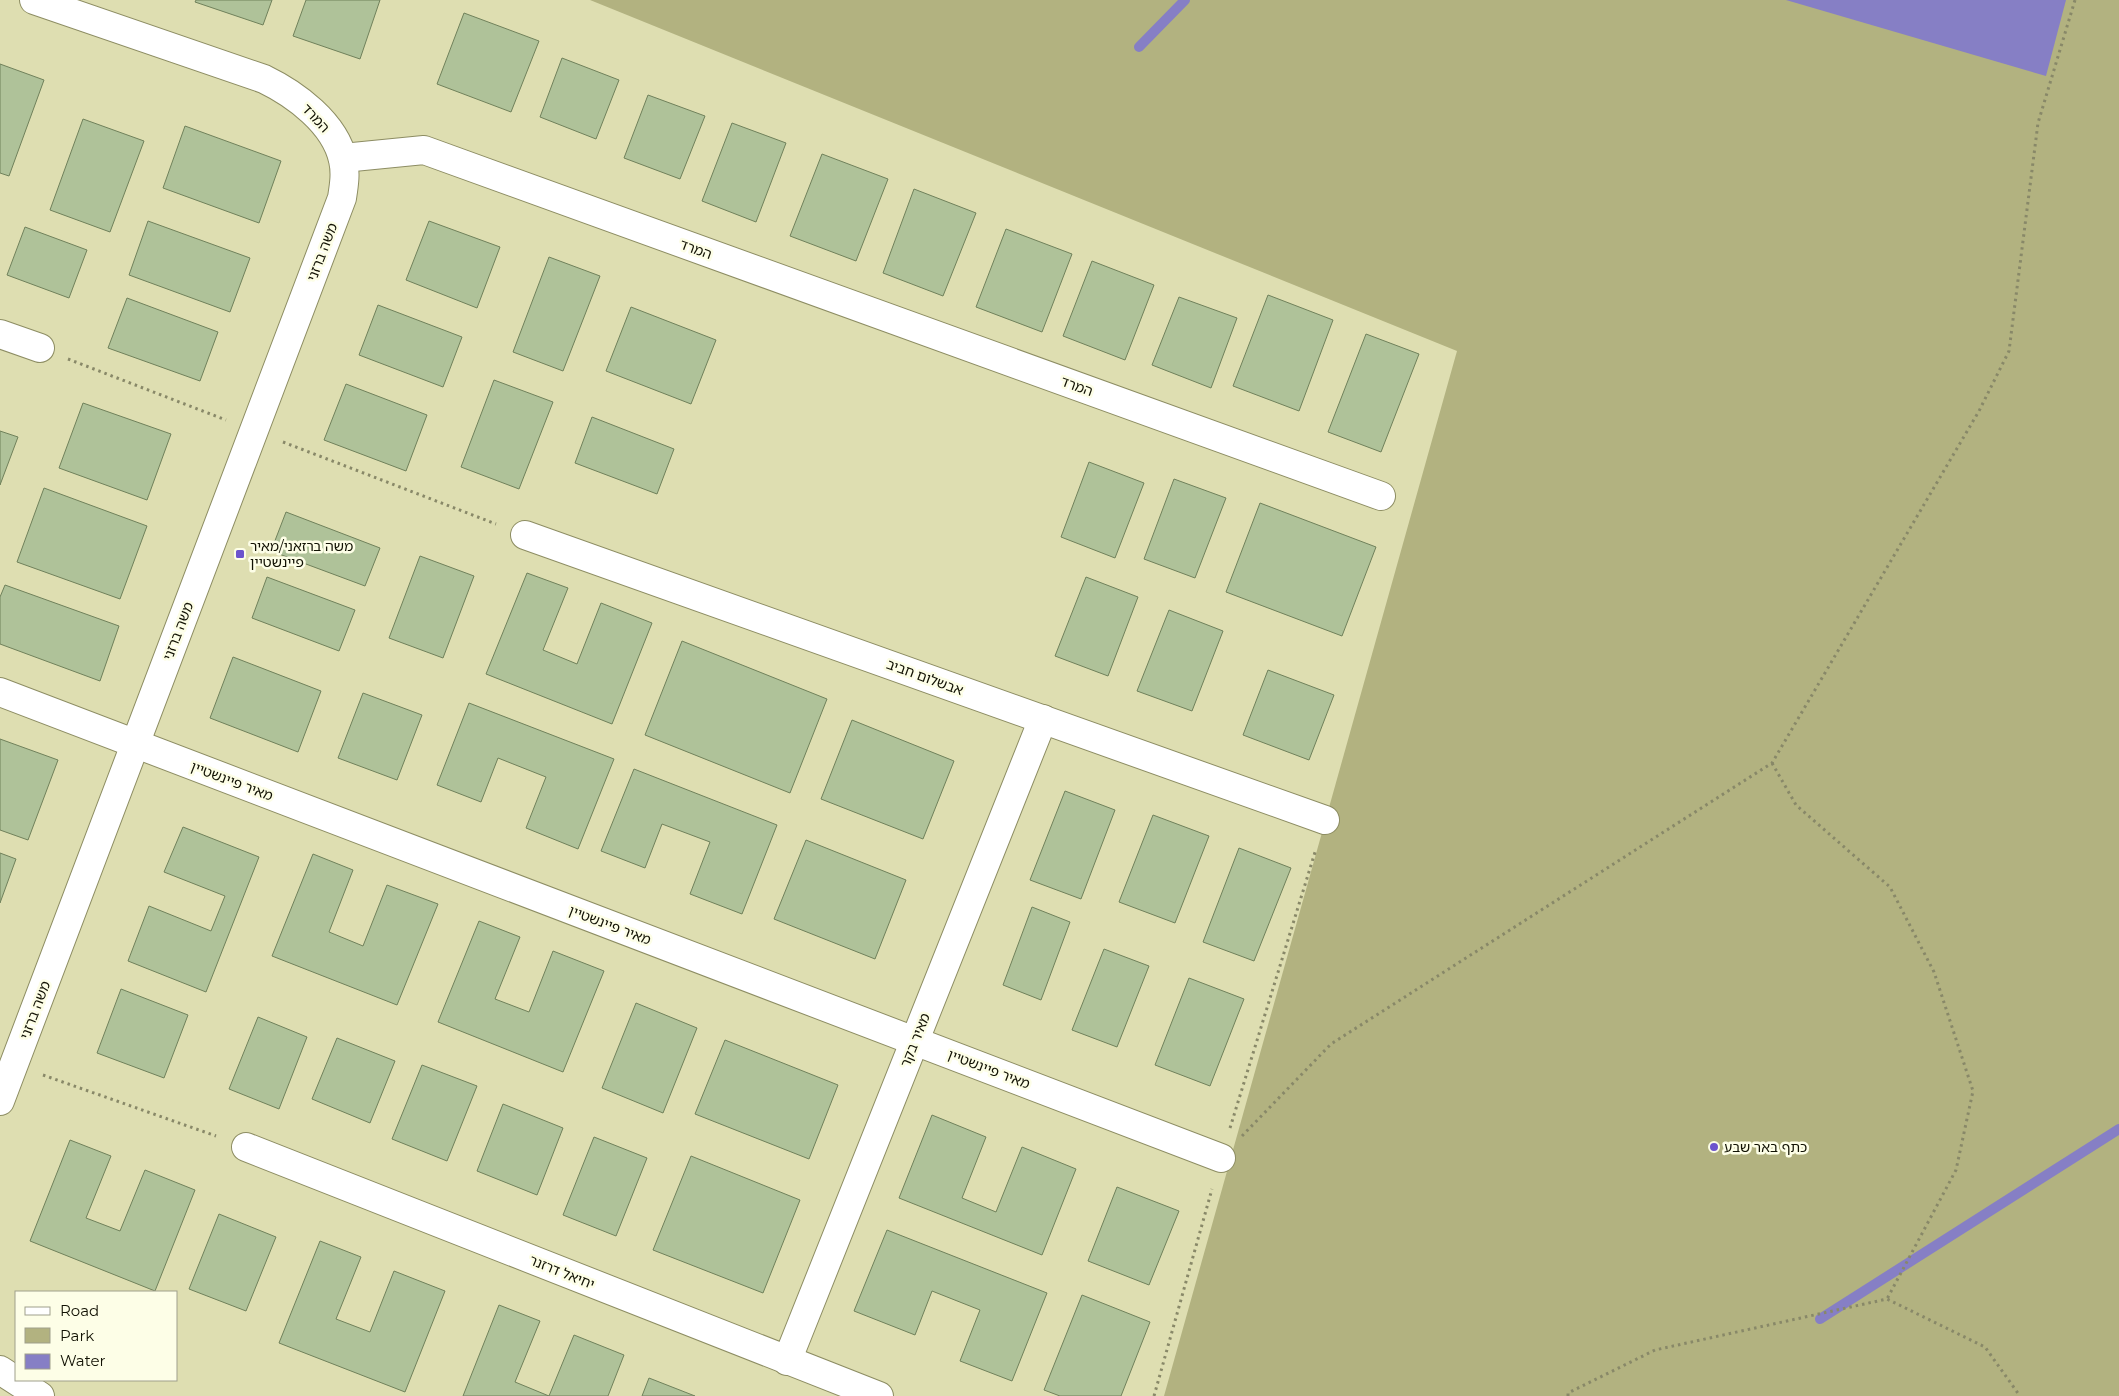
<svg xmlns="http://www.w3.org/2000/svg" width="2119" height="1396" font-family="Montserrat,'Noto Sans Hebrew',sans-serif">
<rect width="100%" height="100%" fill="#dedeb1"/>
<!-- green -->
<polygon fill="#b2b280" points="590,0 2119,0 2119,1396 1164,1396 1457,351"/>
<!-- water -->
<polygon fill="#867fc5" points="1786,0 2066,0 2046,76"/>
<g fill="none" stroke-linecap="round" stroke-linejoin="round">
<!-- stream -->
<g stroke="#867fc5" stroke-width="10">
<polyline points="1139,47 1185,0"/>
<polyline points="1820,1319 2119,1129"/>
</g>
</g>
<!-- building -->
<g fill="#afc299" stroke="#70815b">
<polygon points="196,0 272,0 263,25 195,2"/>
<polygon points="306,0 380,0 360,59 293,36"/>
<polygon points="464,13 539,41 511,112 437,84"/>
<polygon points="562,58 619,80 596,139 540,117"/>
<polygon points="0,64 44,80 9,176 0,173"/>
<polygon points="648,95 705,116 680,179 624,158"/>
<polygon points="83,119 144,141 110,232 50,210"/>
<polygon points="732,123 786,143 756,222 702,201"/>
<polygon points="185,126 281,161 259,223 163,188"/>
<polygon points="822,154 888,179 856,261 790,236"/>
<polygon points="914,189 976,213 943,296 883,273"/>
<polygon points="148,221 250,258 230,312 129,275"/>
<polygon points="429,221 500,247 477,308 406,280"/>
<polygon points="25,227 87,250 69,298 7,275"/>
<polygon points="1006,229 1072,254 1042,332 976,307"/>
<polygon points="549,257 600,276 563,371 513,352"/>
<polygon points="1092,261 1154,285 1125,360 1063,336"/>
<polygon points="1268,295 1333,320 1299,411 1233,386"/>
<polygon points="1179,297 1237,318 1211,388 1152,365"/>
<polygon points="127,298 218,332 200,381 108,348"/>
<polygon points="378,305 462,337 443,387 359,355"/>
<polygon points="631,307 716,340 691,404 606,371"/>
<polygon points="1366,334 1419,354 1381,452 1328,432"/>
<polygon points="494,380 553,402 519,489 461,467"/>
<polygon points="346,384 427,415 406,471 324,440"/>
<polygon points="83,403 171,434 147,500 59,468"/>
<polygon points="592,417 674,449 657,494 575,463"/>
<polygon points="0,431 18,437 0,485"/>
<polygon points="1089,462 1144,483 1115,558 1061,537"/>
<polygon points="1174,479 1226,498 1195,578 1144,559"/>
<polygon points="44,488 147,526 120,599 17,562"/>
<polygon points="1260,503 1376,547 1342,636 1226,592"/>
<polygon points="286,512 380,548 365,586 271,551"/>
<polygon points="420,556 474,576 443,658 389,638"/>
<polygon points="527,573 568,588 543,650 577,664 601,603 652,623 612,724 486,674"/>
<polygon points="267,577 355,610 339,651 252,618"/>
<polygon points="1086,577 1138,597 1108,676 1055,656"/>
<polygon points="5,585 119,626 100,681 0,644 0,597"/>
<polygon points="1169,610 1223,631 1192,711 1137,691"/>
<polygon points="682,641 827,699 790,793 645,735"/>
<polygon points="233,657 321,691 298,752 210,718"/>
<polygon points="1268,670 1334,695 1309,760 1243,735"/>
<polygon points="363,693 422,715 397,780 338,758"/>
<polygon points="469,703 614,759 578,849 526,828 546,777 498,758 481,802 437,785"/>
<polygon points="852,720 954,761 923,839 821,799"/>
<polygon points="0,739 58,760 28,840 0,830"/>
<polygon points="634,769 777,825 742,914 690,894 710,842 662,824 645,868 601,851"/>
<polygon points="1065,791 1115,810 1081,899 1030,880"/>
<polygon points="1153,815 1209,836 1175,923 1119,902"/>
<polygon points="183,827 259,857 206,992 128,961 149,906 211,931 225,896 164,872"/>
<polygon points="806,840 906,880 875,959 774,919"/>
<polygon points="1239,848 1291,868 1254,961 1203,942"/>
<polygon points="0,853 16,859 0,903"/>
<polygon points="313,854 353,870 329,932 363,946 387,885 438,904 397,1005 272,956"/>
<polygon points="1032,907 1070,922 1041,1000 1003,985"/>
<polygon points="479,921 520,937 495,999 529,1012 553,951 604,971 563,1072 438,1022"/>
<polygon points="1104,949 1149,966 1117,1047 1072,1030"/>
<polygon points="1189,978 1244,999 1210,1086 1155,1065"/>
<polygon points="121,989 188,1015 164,1078 97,1053"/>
<polygon points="636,1003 697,1028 663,1113 602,1088"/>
<polygon points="258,1017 307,1037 279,1109 229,1089"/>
<polygon points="337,1038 395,1061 370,1123 312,1099"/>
<polygon points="725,1040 838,1085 809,1159 695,1114"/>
<polygon points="422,1065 477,1086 447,1161 392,1139"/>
<polygon points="503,1104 563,1128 537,1195 477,1171"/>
<polygon points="932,1115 986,1137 962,1198 996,1212 1022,1147 1076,1169 1042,1255 899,1198"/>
<polygon points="594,1137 647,1158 616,1236 563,1215"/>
<polygon points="70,1140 111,1156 86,1218 120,1231 145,1170 195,1190 155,1291 30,1241"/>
<polygon points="691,1156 800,1200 763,1293 653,1250"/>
<polygon points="1117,1187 1179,1211 1149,1285 1088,1261"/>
<polygon points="219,1214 276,1237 246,1311 189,1289"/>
<polygon points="887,1230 1047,1293 1012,1381 960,1361 980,1310 932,1291 915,1335 854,1311"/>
<polygon points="320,1241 361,1257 336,1319 370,1332 394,1271 445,1291 405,1392 279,1343"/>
<polygon points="1082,1295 1150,1322 1121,1396 1060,1396 1044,1390"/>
<polygon points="499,1305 540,1321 515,1382 549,1396 574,1335 624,1355 608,1396 463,1396"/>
<polygon points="649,1378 695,1396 642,1396"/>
</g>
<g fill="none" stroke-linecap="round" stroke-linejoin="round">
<!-- minor casing -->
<g stroke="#8d8d63" stroke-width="30">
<g id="minor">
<polyline points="343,158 424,150 1381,496"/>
<polyline points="0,334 40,348"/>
<polyline points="525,535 1325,820"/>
<polyline points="0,692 1221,1158"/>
<path d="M0,1101l342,-903c2,-13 4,-25 1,-38 -8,-37 -48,-66 -79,-81l-230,-79"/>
<polyline points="246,1147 879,1396"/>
<polyline points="787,1361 1043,719"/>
</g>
</g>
<!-- major casing -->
<g stroke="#8d8d63" stroke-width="30">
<polyline id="major" points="0,1370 40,1396"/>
</g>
<!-- path -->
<g stroke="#888868" stroke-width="3" stroke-dasharray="2.5 4" stroke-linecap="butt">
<polyline points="68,359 226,420"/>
<polyline points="283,442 496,524"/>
<polyline points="1772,763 1796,805 1890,887 1934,972 1973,1091 1956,1170 1887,1299"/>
<polyline points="43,1075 216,1136"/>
<polyline points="1230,1128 1316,849"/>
<polyline points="1242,1136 1331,1044 1772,763 1979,411 2009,351 2038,123 2075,0"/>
<polyline points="1154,1396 1212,1189"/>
<polyline points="1568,1396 1568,1393 1655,1350 1887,1299 1985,1347 2020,1396"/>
</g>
<!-- minor -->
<use href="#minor" stroke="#fff" stroke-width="28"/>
<!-- major -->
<use href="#major" stroke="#fff" stroke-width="28"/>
</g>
<!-- markers -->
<g fill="#6c54cd" stroke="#fdfee7" stroke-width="2">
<rect x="235" y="549" width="10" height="10" rx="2.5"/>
<circle cx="1714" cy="1147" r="5"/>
</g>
<g text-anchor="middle" stroke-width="5" stroke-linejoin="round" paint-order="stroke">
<!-- street labels -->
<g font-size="14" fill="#111103" stroke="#fdfee7">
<text transform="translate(316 118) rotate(47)" y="5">המרד</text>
<text transform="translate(696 249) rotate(20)" y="5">המרד</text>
<text transform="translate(322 252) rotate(-69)" y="5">משה ברזני</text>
<text transform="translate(1077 386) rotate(20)" y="5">המרד</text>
<text transform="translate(178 631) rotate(-69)" y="5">משה ברזני</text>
<text transform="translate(925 677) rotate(20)" y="5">אבשלום חביב</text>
<text transform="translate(232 781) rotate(21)" y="5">מאיר פיינשטיין</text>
<text transform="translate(610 925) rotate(21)" y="5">מאיר פיינשטיין</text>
<text transform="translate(35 1010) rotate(-69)" y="5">משה ברזני</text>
<text transform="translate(915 1040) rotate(-68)" y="5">מאיר בקר</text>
<text transform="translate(989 1069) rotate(21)" y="5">מאיר פיינשטיין</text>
<text transform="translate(562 1272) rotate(22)" y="5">יחיאל דרזנר</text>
</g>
<!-- poi labels -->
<g font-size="14" fill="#111103" stroke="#fdfee7" text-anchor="start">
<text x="250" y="551">משה ברזאני/מאיר<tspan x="250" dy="16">פיינשטיין</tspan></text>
<text x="1724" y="1152">כתף באר שבע</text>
</g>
</g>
<!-- legend -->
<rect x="15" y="1291" width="162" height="90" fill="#fdfee7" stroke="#9f9f8c"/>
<rect x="25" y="1307" width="25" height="8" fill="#ffffff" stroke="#9f9f8c"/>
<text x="60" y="1316" font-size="15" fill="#111103">Road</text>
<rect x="25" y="1328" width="25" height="15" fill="#b2b280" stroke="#9f9f8c"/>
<text x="60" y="1341" font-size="15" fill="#111103">Park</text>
<rect x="25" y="1354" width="25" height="15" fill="#867fc5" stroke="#9f9f8c"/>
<text x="60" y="1366" font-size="15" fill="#111103">Water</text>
</svg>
